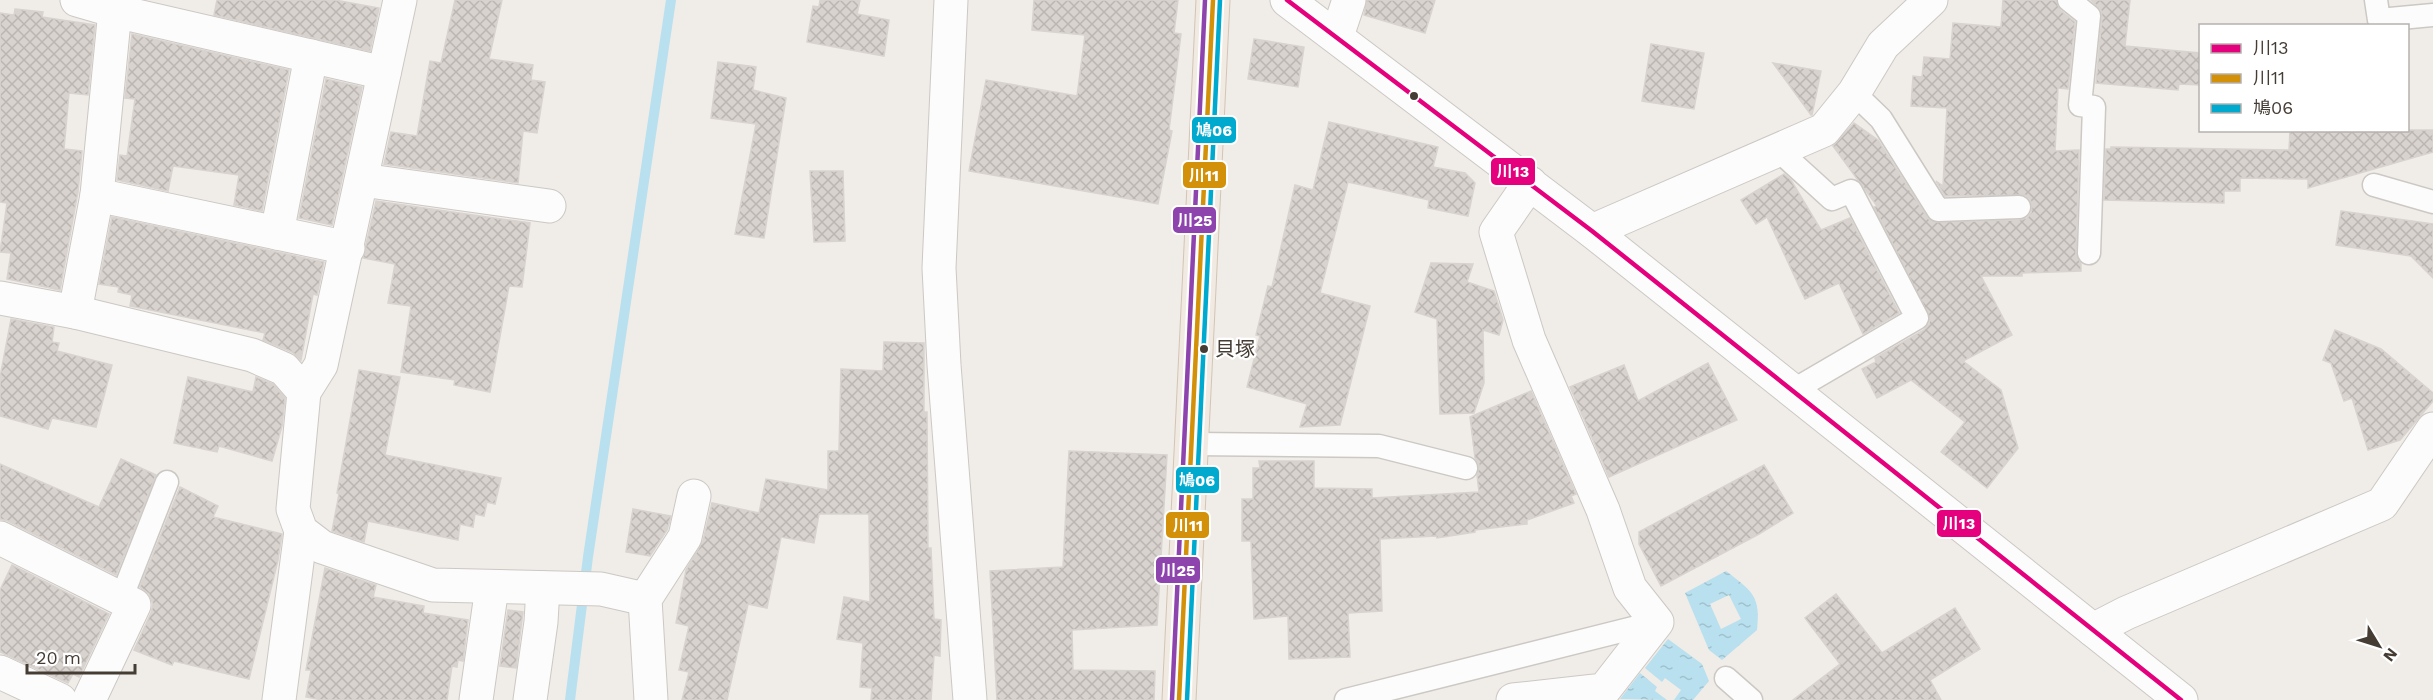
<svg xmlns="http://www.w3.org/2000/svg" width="2433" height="700" font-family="'Work Sans','Noto Sans JP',sans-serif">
<defs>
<pattern id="water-ripples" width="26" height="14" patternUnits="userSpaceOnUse" patternTransform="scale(1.5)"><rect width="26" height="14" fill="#b8e0ee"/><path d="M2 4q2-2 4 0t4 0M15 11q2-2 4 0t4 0" fill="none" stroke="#a0c1cd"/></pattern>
<pattern id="building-cross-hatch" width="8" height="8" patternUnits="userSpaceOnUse" patternTransform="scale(1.5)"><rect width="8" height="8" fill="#d8d3cf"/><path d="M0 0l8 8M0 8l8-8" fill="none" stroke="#bbb6b2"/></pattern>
</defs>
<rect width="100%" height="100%" fill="#f0ece8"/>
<!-- water -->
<g fill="url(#water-ripples)" fill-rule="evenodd">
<path d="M1726,571c26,20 35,25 31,59l-35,30 -13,-10 -24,-57zM1729,595l12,24 -20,10 -11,-25z"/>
<polygon points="1668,639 1702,664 1709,681 1693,700 1674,700 1681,690 1665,678 1662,682 1645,668"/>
<polygon points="1640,673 1657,687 1655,691 1667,700 1620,699"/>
</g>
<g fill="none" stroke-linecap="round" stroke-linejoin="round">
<!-- stream -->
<polyline stroke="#b8e0ee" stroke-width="10" points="570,700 588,557 671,0"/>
</g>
<!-- building -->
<g fill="url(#building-cross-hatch)" stroke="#d8d3ce" stroke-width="1.5">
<polygon points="217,0 335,0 379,8 370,51 214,15"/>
<polygon points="455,0 502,0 489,59 533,65 531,80 545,82 537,133 523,131 518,183 384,164 391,132 417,136 430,61 441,63"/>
<polygon points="820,0 860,0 857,14 889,20 884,56 807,42 813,6 819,7"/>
<polygon points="1034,0 1178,0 1174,33 1181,34 1169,130 1172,131 1158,204 969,171 986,80 1077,96 1085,35 1032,30"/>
<polygon points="1367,0 1435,0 1425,33 1364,15"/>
<polygon points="2003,0 2056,0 2060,10 2075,22 2068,89 2058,88 2055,151 2079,150 2076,253 2081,264 2081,271 2022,273 2022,276 1981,276 2012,335 1963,361 2001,390 2018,448 1987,488 1941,452 1965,422 1911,380 1877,398 1862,369 1876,362 1875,358 1924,330 1929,324 1930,318 1874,207 1877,206 1833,146 1854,123 1878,140 1927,217 1932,222 2019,220 2027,218 2031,213 2032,206 2030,199 2025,195 1945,196 1936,181 1943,186 1947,108 1911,106 1913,76 1922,77 1924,57 1950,59 1953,23 2001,27"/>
<polygon points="2091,0 2130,0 2125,46 2200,53 2200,85 2179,84 2178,90 2096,83 2102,17 2101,10"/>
<polygon points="15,9 43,12 42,17 95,25 88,95 69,93 64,149 82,151 78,192 60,290 7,279 11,253 0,252 7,203 0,202 0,13 14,15"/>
<polygon points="132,34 289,70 262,211 234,205 239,175 173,166 168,191 117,180 120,155 127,156 135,99 125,98"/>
<polygon points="1254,39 1304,47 1298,87 1248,79"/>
<polygon points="1651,44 1704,53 1694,109 1642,101"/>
<polygon points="718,62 756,67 753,90 786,98 764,238 735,234 756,124 711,118"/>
<polygon points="1773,63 1821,71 1812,115 1811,115"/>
<polygon points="326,79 362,87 332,225 299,218"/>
<polygon points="1329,122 1438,147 1433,167 1465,173 1475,183 1468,216 1428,208 1429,200 1348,182 1320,293 1370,306 1340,425 1300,427 1307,404 1247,387 1260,336 1256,335 1268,286 1272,287 1295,185 1313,190"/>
<polygon points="2390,130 2433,130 2433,152 2308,188 2308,179 2240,178 2240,191 2224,191 2224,203 2104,200 2106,149 2111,149 2111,147 2289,150 2290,131"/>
<polygon points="810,171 843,171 845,241 814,242"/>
<polygon points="1784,174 1791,180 1821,230 1850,218 1899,313 1863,334 1839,283 1805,299 1767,217 1756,224 1741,200"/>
<polygon points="376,201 530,223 522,287 509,286 490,392 454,385 455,380 401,372 411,306 388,303 395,264 363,258"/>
<polygon points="2341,211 2433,224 2433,278 2411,256 2336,245"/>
<polygon points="112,217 324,262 317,295 313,294 301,360 292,352 263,340 265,333 130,306 132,295 118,292 119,287 99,284"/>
<polygon points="1431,263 1473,264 1467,282 1494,291 1503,320 1499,335 1483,330 1484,383 1474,413 1440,414 1437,319 1415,312"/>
<polygon points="11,319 54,327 52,342 59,343 57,351 112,365 96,427 52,418 48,429 0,416 0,377"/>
<polygon points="2335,330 2381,349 2433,393 2433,401 2400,440 2368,450 2352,398 2344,401 2331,363 2323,360"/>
<polygon points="884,342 924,343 924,412 927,412 928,548 931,548 934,619 941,620 940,656 934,655 931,700 871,700 872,688 860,687 863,643 837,639 844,597 870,602 869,514 819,514 814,543 781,537 767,608 748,604 727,700 682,700 689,672 679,670 689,626 676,623 686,570 703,541 712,503 759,513 766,479 828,490 828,451 839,451 841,369 883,371"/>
<polygon points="1708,363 1737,420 1609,477 1570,387 1624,365 1638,401"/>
<polygon points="359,370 400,377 385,455 501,478 495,504 487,502 484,516 475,514 473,527 460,524 458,540 368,521 364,542 332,531 339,494 337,493"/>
<polygon points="188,377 253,392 256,377 273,384 285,398 282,426 272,461 219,446 217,452 174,443"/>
<polygon points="1531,391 1576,494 1571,496 1574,503 1527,520 1527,524 1475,530 1475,532 1437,538 1436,536 1380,539 1382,611 1348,613 1350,657 1289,659 1288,616 1254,619 1251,541 1242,541 1242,499 1253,499 1253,468 1260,468 1259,461 1314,461 1314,488 1372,489 1372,498 1479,492 1477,475 1479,465 1475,458 1470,417"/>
<polygon points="1069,451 1167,455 1157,625 1072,630 1073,670 1155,671 1154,700 997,700 990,571 1063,567"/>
<polygon points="121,459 156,475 116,575 8,521 0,519 0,464 99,507"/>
<polygon points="1764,465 1793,513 1759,534 1661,586 1639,544 1639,532"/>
<polygon points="180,487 218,506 213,517 282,534 278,560 249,679 174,661 172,665 134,650 151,613 153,604 149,594 140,587"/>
<polygon points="633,509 671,516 667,530 650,556 626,552"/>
<polygon points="12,565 109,614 79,677 73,674 68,683 0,652 0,590"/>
<polygon points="325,568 376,585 373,597 424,606 423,613 468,620 463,661 458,660 457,667 452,666 447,700 322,700 306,697 311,670 306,670"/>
<polygon points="1836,594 1882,653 1955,608 1980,649 1930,680 1941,700 1793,700 1840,664 1805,618"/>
<polygon points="508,610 523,612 516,668 500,666"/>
</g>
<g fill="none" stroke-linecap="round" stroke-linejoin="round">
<!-- service casing -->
<g stroke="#ccc8c4" stroke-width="25">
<g id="service">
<polyline points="2069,0 2089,16 2080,105 2094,107 2089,253"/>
<polyline points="2376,0 2379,20 2433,15"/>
<polyline points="1854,93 1881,119 1938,210 2019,207"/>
<polyline points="1778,150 1832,199 1851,191 1917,318 1792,391"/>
<polyline points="2374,185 2433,202"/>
<polyline points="1193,444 1379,446 1466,468"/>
<polyline points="121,599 167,482"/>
<polyline points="1726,678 1751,700"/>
<polyline points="1346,700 1657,622"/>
</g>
</g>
<!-- minor casing -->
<g stroke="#ccc8c4" stroke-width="35">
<g id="minor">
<polyline points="77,0 115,11 384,73"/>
<polyline points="951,0 939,268 944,365 970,700"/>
<polyline points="1337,36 1349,0"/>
<polyline points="362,180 549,206"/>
<polyline points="97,195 348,248"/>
<polyline points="1592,231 1824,130 1854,93 1883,45 1931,0"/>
<polyline points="277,233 311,56"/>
<polyline points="0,298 75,312 252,355 284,369 304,392 293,509 301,531 322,547 433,585 601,589 645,599"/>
<polyline points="75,312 97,195 116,0"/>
<polyline points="304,392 321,365 400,0"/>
<polyline points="0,538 134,605 89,700"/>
<polyline points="2093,630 2126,613 2382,504 2433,429"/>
<polyline points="0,672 60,700"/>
<polyline points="279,700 301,531"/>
<polyline points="476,700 492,587"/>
<polyline points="530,700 541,622 543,588"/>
<polyline points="651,700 645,599 685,537 694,496"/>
<polyline points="1513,700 1604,690 1657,622 1630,588 1603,510 1529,340 1496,232 1530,183"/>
</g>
</g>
<!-- tertiary casing -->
<g stroke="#ccc8c4" stroke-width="35">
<polyline id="tertiary" points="1287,0 1592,231 2181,700"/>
</g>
<!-- primary casing -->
<g stroke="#d2c5b5" stroke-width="35">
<polyline id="primary" points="1179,700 1213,0"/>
</g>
<!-- service -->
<use href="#service" stroke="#fdfcfc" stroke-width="22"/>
<!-- minor -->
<use href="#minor" stroke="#fdfcfc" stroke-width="33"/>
<!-- tertiary -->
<use href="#tertiary" stroke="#fdfcfc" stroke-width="33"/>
<!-- primary -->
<use href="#primary" stroke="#f1eae2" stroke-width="33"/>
<!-- bus-1 casing -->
<g stroke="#fff" stroke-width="9">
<polyline id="bus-1" points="1287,0 1592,231 2181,700"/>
</g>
<!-- bus-2 casing -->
<g stroke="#fff" stroke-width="9">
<polyline id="bus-2" points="1179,700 1213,0"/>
</g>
<!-- bus-3 casing -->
<g stroke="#fff" stroke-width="9">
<polyline id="bus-3" points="1187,700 1220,0"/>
</g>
<!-- bus-4 casing -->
<g stroke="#fff" stroke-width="9">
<polyline id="bus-4" points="1172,700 1205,0"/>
</g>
<!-- bus-1 -->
<use href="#bus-1" stroke="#e5007d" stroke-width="4.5"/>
<!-- bus-2 -->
<use href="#bus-2" stroke="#d3910a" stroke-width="4.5"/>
<!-- bus-3 -->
<use href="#bus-3" stroke="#00a9ce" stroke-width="4.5"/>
<!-- bus-4 -->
<use href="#bus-4" stroke="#8e44ad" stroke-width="4.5"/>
</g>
<!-- markers -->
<g fill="#453c34" stroke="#fff" stroke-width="2">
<circle cx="1414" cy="96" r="5"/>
<circle cx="1204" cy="349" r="5"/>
</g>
<g text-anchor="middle" stroke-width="4.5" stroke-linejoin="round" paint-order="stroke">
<!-- bus labels -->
<g font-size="20" fill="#453c34" stroke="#fff" text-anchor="start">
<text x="1215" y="356">貝塚</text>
</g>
</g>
<g stroke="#fff" stroke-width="2">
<rect x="1191" y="116" width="46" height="28" rx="6" fill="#00a9ce"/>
<rect x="1490" y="157" width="46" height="29" rx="6" fill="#e5007d"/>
<rect x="1182" y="161" width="45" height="28" rx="6" fill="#d3910a"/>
<rect x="1172" y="206" width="45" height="28" rx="6" fill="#8e44ad"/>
<rect x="1175" y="466" width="45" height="28" rx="6" fill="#00a9ce"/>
<rect x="1936" y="509" width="46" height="29" rx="6" fill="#e5007d"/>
<rect x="1165" y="511" width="45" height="28" rx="6" fill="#d3910a"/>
<rect x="1155" y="556" width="46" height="28" rx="6" fill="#8e44ad"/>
</g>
<g font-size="16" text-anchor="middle" font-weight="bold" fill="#fff">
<text x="1214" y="136">鳩06</text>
<text x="1513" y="177">川13</text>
<text x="1204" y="181">川11</text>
<text x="1195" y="226">川25</text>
<text x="1197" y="486">鳩06</text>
<text x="1959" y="529">川13</text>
<text x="1188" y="531">川11</text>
<text x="1178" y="576">川25</text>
</g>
<!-- legend -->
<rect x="2199" y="24" width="210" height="108" fill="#ffffff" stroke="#b5b1ae" stroke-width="1.5"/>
<rect x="2211" y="44" width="30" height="9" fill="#e5007d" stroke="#b5b1ae" stroke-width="1.5"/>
<text x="2253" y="54" font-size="18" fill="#453c34">川13</text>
<rect x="2211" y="74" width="30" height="9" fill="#d3910a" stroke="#b5b1ae" stroke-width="1.5"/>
<text x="2253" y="84" font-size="18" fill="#453c34">川11</text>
<rect x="2211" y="104" width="30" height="9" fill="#00a9ce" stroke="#b5b1ae" stroke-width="1.5"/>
<text x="2253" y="114" font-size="18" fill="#453c34">鳩06</text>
<!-- north arrow -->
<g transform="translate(2379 646) rotate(128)" stroke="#ffffff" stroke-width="4.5" paint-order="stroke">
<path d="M0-4.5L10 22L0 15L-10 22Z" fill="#453c34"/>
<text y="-9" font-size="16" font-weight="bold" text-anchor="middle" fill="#453c34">N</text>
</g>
<!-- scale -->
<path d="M27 664v9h108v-9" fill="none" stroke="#453c34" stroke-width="3"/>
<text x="36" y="664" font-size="18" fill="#453c34" stroke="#ffffff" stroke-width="4.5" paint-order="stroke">20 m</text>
</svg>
